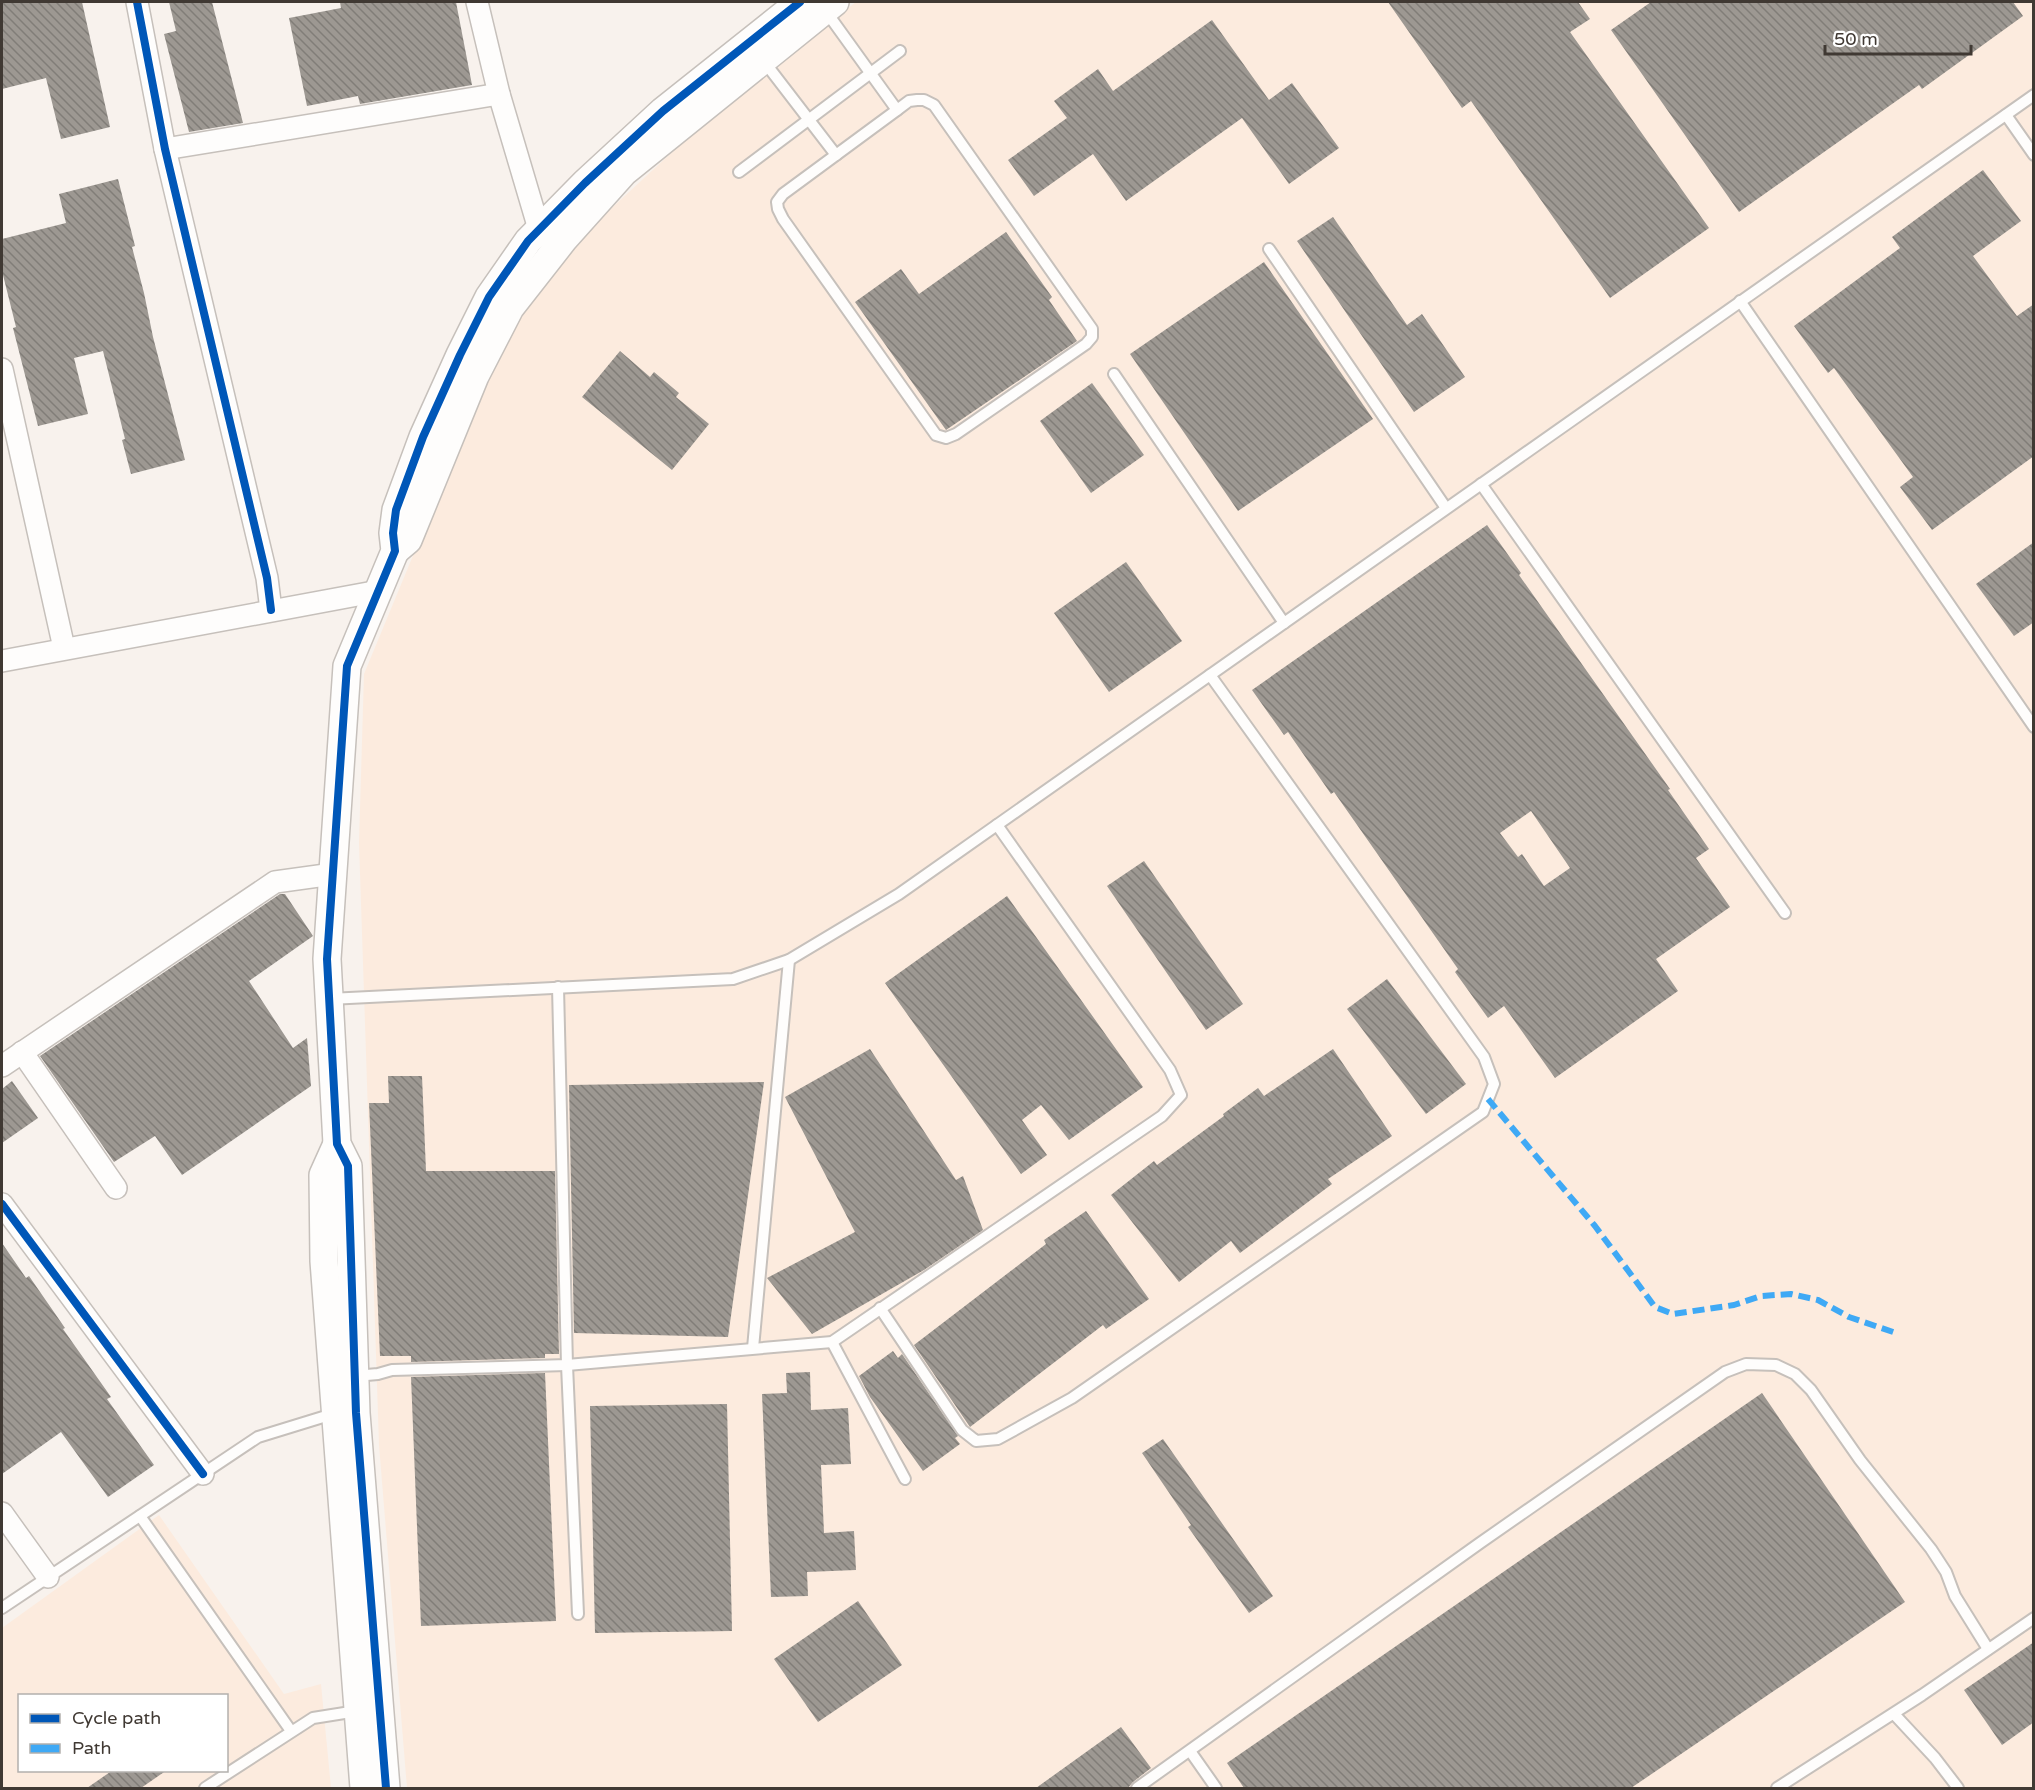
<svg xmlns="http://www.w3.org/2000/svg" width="2035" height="1790" font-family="'Varela Round',sans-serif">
<defs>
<pattern id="building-back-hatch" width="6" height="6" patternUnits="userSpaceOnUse" patternTransform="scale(1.5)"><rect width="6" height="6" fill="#9d9892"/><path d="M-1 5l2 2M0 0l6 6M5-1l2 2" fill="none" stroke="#817d78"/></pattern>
</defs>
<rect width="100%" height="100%" fill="#f8f2ed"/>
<!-- built -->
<g fill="#fcebde" fill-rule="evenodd">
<polygon points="856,2 2033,2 2033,1788 407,1788 379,1445 359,843 364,674 460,442 534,280 723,105"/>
<path d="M159,1515l125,179 37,-10 10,104h-329v-160zM20,1696h206v74h-206z"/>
</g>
<!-- building -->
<g fill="url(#building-back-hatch)" fill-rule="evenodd">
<polygon points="2,2 82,2 110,127 61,139 46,78 2,89"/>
<polygon points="169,2 212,2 243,123 189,132 164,34 176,31"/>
<polygon points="340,2 456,2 472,85 360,104 358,96 307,106 289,18 341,8"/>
<polygon points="1388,2 1578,2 1590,19 1570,32 1709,228 1610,298 1471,101 1462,108"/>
<polygon points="1651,2 2013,2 2023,16 1922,89 1919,85 1739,212 1611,30"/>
<polygon points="1212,20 1269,100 1292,83 1339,148 1289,184 1242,118 1126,201 1093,154 1034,196 1008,160 1067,118 1054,101 1098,69 1113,91"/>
<polygon points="1983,170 2021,221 1973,256 2017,316 2034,304 2034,456 1932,530 1900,487 1913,477 1834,368 1828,373 1794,326 1900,248 1892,237"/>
<polygon points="118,179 135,246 132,247 144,293 153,337 185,460 131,474 122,440 125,439 103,351 74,358 88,414 38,426 13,328 16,327 2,271 2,239 66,223 59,194"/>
<polygon points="1333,217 1407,325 1422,314 1465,377 1414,412 1297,241"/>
<polygon points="1006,232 1052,297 1049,300 1077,341 946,430 855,302 901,269 919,294"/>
<polygon points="1264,262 1373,419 1238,511 1130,354"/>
<polygon points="620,351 650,377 654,372 679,393 676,397 709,424 672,470 582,397"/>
<polygon points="1092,383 1144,455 1091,493 1040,421"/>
<path d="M1487,525l34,48 -2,2 115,163 36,51 -2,1 41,59 -13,9 34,49 -74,52 22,32 -123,87 -51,-72 -16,12 -33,-46 3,-3 -124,-177 -3,2 -43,-62 -4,3 -32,-45zM1531,811l39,57 -26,18 -22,-32 -4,3 -18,-24z"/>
<polygon points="2034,542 2034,622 2014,636 1976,584"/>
<polygon points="1126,562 1182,641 1109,692 1054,613"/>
<polygon points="1144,861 1243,1004 1206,1030 1107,886"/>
<polygon points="280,894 285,894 313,936 249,981 293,1048 307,1038 311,1086 182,1175 155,1136 114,1162 40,1056"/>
<polygon points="1007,896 1143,1087 1069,1140 1041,1105 1022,1120 1047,1155 1021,1174 885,983"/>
<polygon points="1387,979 1466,1084 1426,1114 1347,1009"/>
<polygon points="870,1049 956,1180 963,1176 983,1230 924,1270 812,1334 767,1278 855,1232 785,1097"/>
<polygon points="1333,1049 1392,1136 1328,1179 1332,1184 1240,1253 1231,1241 1179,1282 1111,1195 1154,1161 1157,1165 1224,1116 1223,1114 1258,1088 1264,1096"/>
<polygon points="388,1076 422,1076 426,1171 555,1171 559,1354 545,1354 545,1358 411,1362 411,1356 380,1356 369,1103 389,1103"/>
<polygon points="12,1081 38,1118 2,1143 2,1089"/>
<polygon points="764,1082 728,1337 574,1333 569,1085"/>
<polygon points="1086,1211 1149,1299 1106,1329 1103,1325 970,1427 914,1345 1046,1244 1044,1240"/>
<polygon points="2,1243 26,1278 29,1276 65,1328 63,1329 111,1397 107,1399 154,1465 108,1497 61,1432 2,1474"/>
<polygon points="893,1351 898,1358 902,1354 958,1436 955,1438 960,1444 923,1471 870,1397 859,1376"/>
<polygon points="810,1372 811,1410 848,1408 851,1464 821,1465 824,1533 854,1531 856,1570 807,1572 808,1596 771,1597 762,1394 787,1393 786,1373"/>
<polygon points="545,1373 556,1621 421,1626 411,1377"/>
<polygon points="1762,1393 1905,1602 1631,1788 1244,1788 1227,1763"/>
<polygon points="727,1404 732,1631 595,1633 590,1406"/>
<polygon points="1163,1439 1273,1596 1249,1613 1188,1527 1191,1525 1142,1453"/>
<polygon points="858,1601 902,1665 818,1722 774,1659"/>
<polygon points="2034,1642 2034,1722 2002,1745 1964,1690"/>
<polygon points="1121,1727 1151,1768 1133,1782 1128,1788 1036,1788"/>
<polygon points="113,1770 167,1770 141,1788 87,1788"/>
</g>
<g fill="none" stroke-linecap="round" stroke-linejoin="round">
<!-- service casing -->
<g stroke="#c6c0bb" stroke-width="14">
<g id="service">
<polyline points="825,10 897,110"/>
<polyline points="763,60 836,155"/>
<polygon points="917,100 924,100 934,105 1092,329 1092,337 1086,344 956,434 946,438 936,435 783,219 778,209 777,202 783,194 897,110 909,101"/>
<polyline points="2006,115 2034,155"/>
<polyline points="739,172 900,51"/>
<polyline points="1269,249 1446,508"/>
<polyline points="1740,301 2034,727"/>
<polyline points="1114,374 1284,623"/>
<polyline points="1481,484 1785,913"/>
<polyline points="558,987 567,1365 578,1614"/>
<polyline points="329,999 733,979 789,960 899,894 2034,95"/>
<polyline points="880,1308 962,1430 976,1441 998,1439 1072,1398 1483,1112 1494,1084 1484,1057 1210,675"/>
<polyline points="832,1342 905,1479"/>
<polyline points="753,1348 789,960"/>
<polyline points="355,1376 378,1374 392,1370 567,1365 832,1342 1162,1116 1181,1095 1170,1070 997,825"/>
<polyline points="140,1516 291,1731"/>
<polyline points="2,1608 258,1437 336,1413"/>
<polyline points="1894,1714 1935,1758 1958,1788"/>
<polyline points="1190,1751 1216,1788"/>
<polyline points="205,1788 313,1718 357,1711"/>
<polyline points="1137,1788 1480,1543 1725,1372 1746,1364 1776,1365 1795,1374 1811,1390 1860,1460 1931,1549 1946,1572 1955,1596 1988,1649"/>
<polyline points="1777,1788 1922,1695 2034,1618"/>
</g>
</g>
<!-- minor casing -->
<g stroke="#c6c0bb" stroke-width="24">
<g id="minor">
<polyline points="137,2 165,149 267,578 271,610"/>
<polyline points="477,2 499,94 539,229"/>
<polyline points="165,149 499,94"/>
<polyline points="2,369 64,648"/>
<polyline points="2,661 379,591"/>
<polyline points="22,1052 116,1188"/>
<polyline points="2,1066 275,882 333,874"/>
<polyline points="2,1204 203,1474"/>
<polyline points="2,1513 48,1577"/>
</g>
</g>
<!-- tertiary casing -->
<g stroke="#c6c0bb" stroke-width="30">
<g id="tertiary">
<polyline points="395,551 408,540 475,376 510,308 564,239 624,172 835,2"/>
<polyline points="337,1144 323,1175 324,1261 364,1788"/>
<polyline points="386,1788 356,1413 348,1166 337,1144 327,959 347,666 395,551 393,533 396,510 423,437 460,355 489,297 528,241 585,183 663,111 800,2"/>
</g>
</g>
<!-- service -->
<use href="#service" stroke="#fefdfc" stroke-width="10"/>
<!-- minor -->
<use href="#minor" stroke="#fefdfc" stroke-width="21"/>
<!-- tertiary -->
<use href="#tertiary" stroke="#fefdfc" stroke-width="27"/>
<!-- quiet -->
<polyline stroke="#3fa9f5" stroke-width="6" stroke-dasharray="12 6" stroke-linecap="butt" points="1488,1099 1595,1226 1655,1307 1673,1314 1734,1305 1761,1296 1791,1294 1818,1300 1849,1317 1896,1333"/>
<!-- cycleway casing -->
<g stroke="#fff" stroke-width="11">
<g id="cycleway">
<polyline points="137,2 165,149 267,578 271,610"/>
<polyline points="2,1204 203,1474"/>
<polyline points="386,1788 356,1413 348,1166 337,1144 327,959 347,666 395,551 393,533 396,510 423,437 460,355 489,297 528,241 585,183 663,111 800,2"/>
</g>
</g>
<!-- cycleway -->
<use href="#cycleway" stroke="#0057b8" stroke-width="8"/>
</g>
<!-- border -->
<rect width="2035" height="1790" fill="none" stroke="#403933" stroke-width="6"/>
<!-- legend -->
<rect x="18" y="1694" width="210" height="78" fill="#ffffff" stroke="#b3b0ad" stroke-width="1.5"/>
<rect x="30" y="1714" width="30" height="9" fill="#0057b8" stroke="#b3b0ad" stroke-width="1.5"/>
<text x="72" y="1724" font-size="18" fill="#403933">Cycle path</text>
<rect x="30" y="1744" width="30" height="9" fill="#3fa9f5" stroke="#b3b0ad" stroke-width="1.5"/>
<text x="72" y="1754" font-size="18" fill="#403933">Path</text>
<!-- scale -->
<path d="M1825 45v9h146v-9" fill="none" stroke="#403933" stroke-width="3"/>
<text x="1834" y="45" font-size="18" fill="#403933" stroke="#ffffff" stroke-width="4.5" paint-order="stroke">50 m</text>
</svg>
